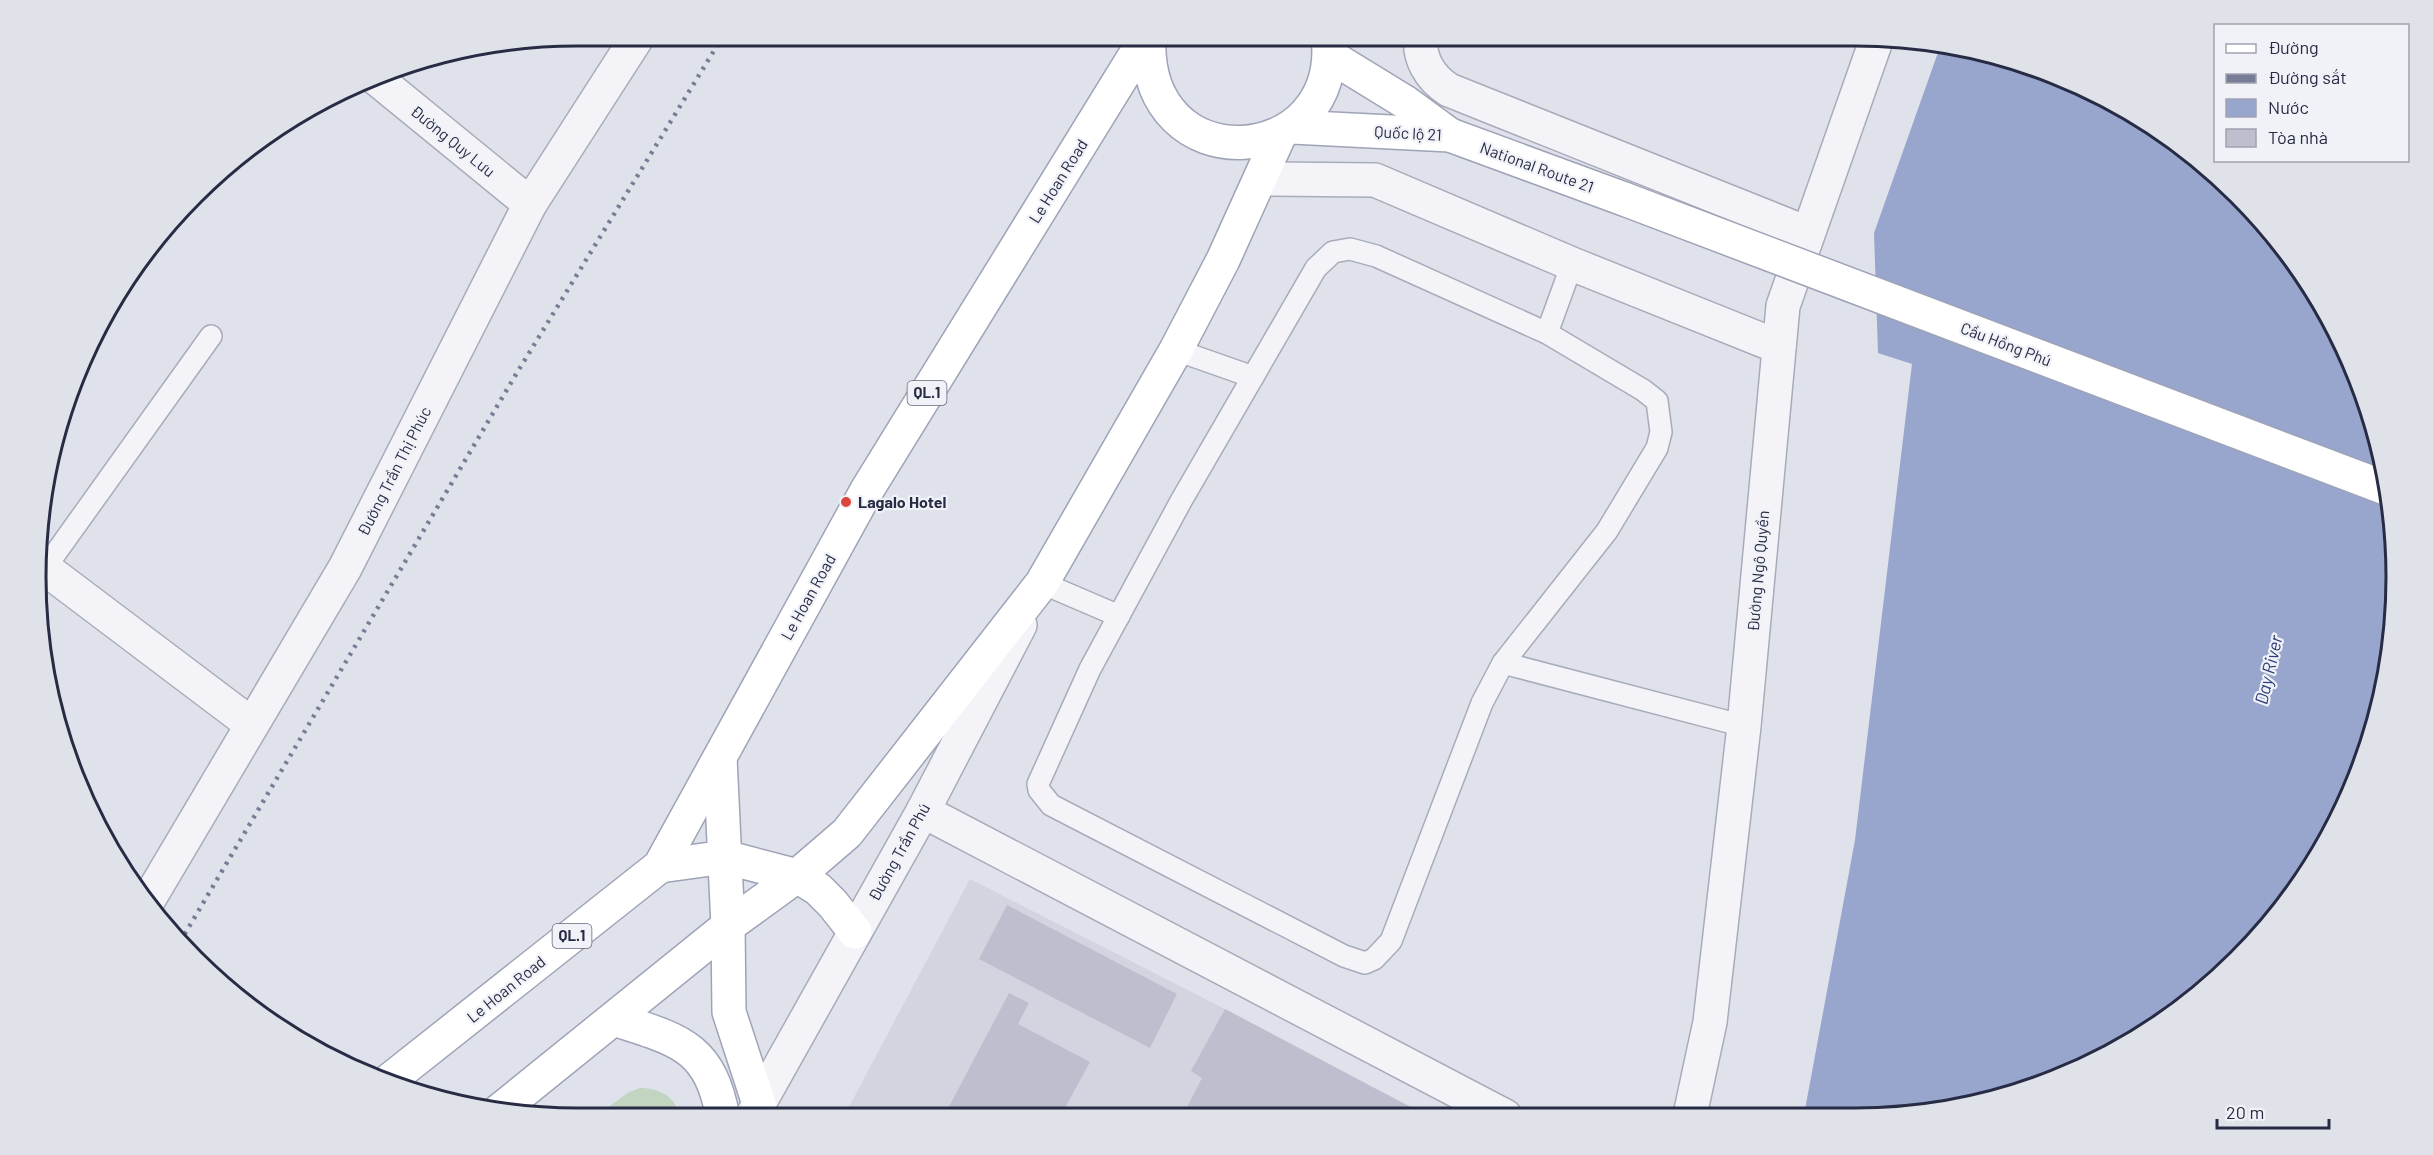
<svg xmlns="http://www.w3.org/2000/svg" width="2433" height="1155" font-family="Barlow,sans-serif">
<rect width="100%" height="100%" fill="#e0e2eb"/>
<!-- built -->
<polygon fill="#d2d4e0" points="970,879 1225,1009 1428,1116 843,1118"/>
<!-- green -->
<path fill="#c1d5c1" d="M640,1088c20,0 37,9 40,31h-88l37,-27z"/>
<!-- water -->
<polygon fill="#98a6ce" points="1941,44 1961,46 2063,77 2157,127 2239,195 2306,277 2356,371 2387,472 2397,578 2387,683 2356,785 2285,907 2185,1007 2063,1078 1927,1114 1804,1115 1855,840 1912,364 1878,353 1874,233"/>
<!-- building -->
<g fill="#bdbfce">
<polygon points="1007,905 1177,994 1150,1048 979,959"/>
<polygon points="1009,993 1029,1003 1018,1024 1090,1062 1060,1117 943,1118"/>
<polygon points="1225,1009 1380,1091 1428,1116 1182,1117 1202,1078 1191,1071"/>
</g>
<g fill="none" stroke-linecap="round" stroke-linejoin="round">
<!-- service casing -->
<g stroke="#a8abb9" stroke-width="24">
<g id="service">
<polygon points="1350,249 1376,256 1547,333 1643,390 1657,401 1661,432 1657,448 1607,531 1503,663 1482,703 1391,941 1374,959 1365,963 1344,956 1051,805 1039,790 1038,784 1090,669 1181,501 1316,268 1333,252"/>
<polyline points="1547,333 1572,264"/>
<polyline points="1176,350 1253,377"/>
<polyline points="45,568 211,336"/>
<polyline points="1042,583 1119,616"/>
<polyline points="1503,663 1744,726"/>
</g>
</g>
<!-- minor casing -->
<g stroke="#a8abb9" stroke-width="36">
<g id="minor">
<path d="M1421,36c-3,22 9,42 28,54l358,143"/>
<polyline points="1260,179 1375,180 1572,264 1779,347"/>
<polyline points="43,567 251,724"/>
<polyline points="146,904 345,568 530,204 638,36"/>
</g>
</g>
<!-- tertiary casing -->
<g stroke="#a8abb9" stroke-width="36">
<g id="tertiary">
<polyline points="377,79 530,204"/>
<polyline points="923,811 1505,1116"/>
<polyline points="1690,1115 1710,1022 1744,726 1783,306 1877,38"/>
<polyline points="751,1118 923,811 1020,625"/>
</g>
</g>
<!-- primary casing -->
<g stroke="#9ea3b7" stroke-width="36">
<g id="primary">
<path d="M1149,36c-8,149 195,135 179,0"/>
<polyline points="1330,56 1405,102 1450,135 1624,199"/>
<polyline points="1292,127 1450,135"/>
<polyline points="720,758 728,926 729,1012 759,1104"/>
<polyline points="660,866 725,857 797,876 818,889 833,904 855,932"/>
<path d="M614,1019c64,21 96,26 109,99"/>
<polyline points="386,1083 660,866 867,490 1147,36"/>
<polyline points="499,1111 728,926 797,876 847,833 1042,583 1176,350 1223,260 1280,134"/>
</g>
</g>
<!-- service -->
<use href="#service" stroke="#f4f4f8" stroke-width="21"/>
<!-- minor -->
<use href="#minor" stroke="#f4f4f8" stroke-width="33"/>
<!-- tertiary -->
<use href="#tertiary" stroke="#f4f4f8" stroke-width="33"/>
<!-- primary -->
<use href="#primary" stroke="#fff" stroke-width="33"/>
<!-- rail -->
<polyline stroke="#787d96" stroke-width="4.5" stroke-dasharray="3 6" stroke-linecap="butt" points="180,942 515,376 723,36"/>
<!-- primary-bridge casing -->
<g stroke="#9ea3b7" stroke-width="36" stroke-linecap="butt">
<polyline id="primary-bridge" points="1624,199 2388,489"/>
</g>
<!-- primary-bridge -->
<use href="#primary-bridge" stroke="#fff" stroke-width="33"/>
</g>
<!-- markers -->
<circle fill="#db473a" stroke="#f0f2f8" stroke-width="2" cx="846" cy="502" r="6"/>
<g text-anchor="middle" stroke-width="4.5" stroke-linejoin="round" paint-order="stroke">
<!-- shield labels -->
<g fill="#f0f2f8" stroke="#63677a" stroke-width="1.5">
<rect x="907.5" y="381" width="39" height="24" rx="4.5"/>
<rect x="552.5" y="924" width="39" height="24" rx="4.5"/>
</g>
<g font-size="15" font-weight="bold" fill="#272b44">
<text x="927" y="398">QL.1</text>
<text x="572" y="941">QL.1</text>
</g>
<!-- street labels -->
<g font-size="16" fill="#272b44" stroke="#f0f2f8">
<text transform="translate(1408 133) rotate(3)" y="6">Quốc lộ 21</text>
<text transform="translate(453 141) rotate(39)" y="6">Đường Quy Lưu</text>
<text transform="translate(1537 167) rotate(20)" y="6">National Route 21</text>
<text transform="translate(1058 181) rotate(-58)" y="6">Le Hoan Road</text>
<text transform="translate(2006 344) rotate(21)" y="6">Cầu Hồng Phú</text>
<text transform="translate(394 471) rotate(-63)" y="6">Đường Trần Thị Phúc</text>
<text transform="translate(1758 571) rotate(-85)" y="6">Đường Ngô Quyền</text>
<text transform="translate(808 597) rotate(-61)" y="6">Le Hoan Road</text>
<text transform="translate(899 852) rotate(-61)" y="6">Đường Trần Phú</text>
<text transform="translate(506 989) rotate(-39)" y="6">Le Hoan Road</text>
</g>
<!-- poi labels -->
<g font-size="16" font-weight="bold" fill="#272b44" stroke="#f0f2f8" text-anchor="start">
<text x="858" y="508">Lagalo Hotel</text>
</g>
<!-- water labels -->
<g font-size="18" font-style="italic" fill="#2d3e7c" stroke="#f0f2f8">
<text transform="translate(2269 670) rotate(-77)" y="6">Day River</text>
</g>
</g>
<!-- crop -->
<path d="M0 0H2433V1155H0ZM577 46H1855A531 531 0 0 1 2386 577V577A531 531 0 0 1 1855 1108H577A531 531 0 0 1 46 577V577A531 531 0 0 1 577 46Z" fill="#e0e2ea" fill-rule="evenodd"/>
<path fill="none" stroke="#272b44" stroke-width="3" d="M577 46H1855A531 531 0 0 1 2386 577V577A531 531 0 0 1 1855 1108H577A531 531 0 0 1 46 577V577A531 531 0 0 1 577 46Z"/>
<!-- legend -->
<rect x="2214" y="24" width="195" height="138" fill="#f0f2f8" stroke="#a0a2b0" stroke-width="1.5"/>
<rect x="2226" y="44" width="30" height="9" fill="#ffffff" stroke="#a0a2b0" stroke-width="1.5"/>
<text x="2268" y="54" font-size="18" fill="#272b44">Đường</text>
<rect x="2226" y="74" width="30" height="9" fill="#787d96" stroke="#a0a2b0" stroke-width="1.5"/>
<text x="2268" y="84" font-size="18" fill="#272b44">Đường sắt</text>
<rect x="2226" y="99" width="30" height="18" fill="#98a6ce" stroke="#a0a2b0" stroke-width="1.5"/>
<text x="2268" y="114" font-size="18" fill="#272b44">Nước</text>
<rect x="2226" y="129" width="30" height="18" fill="#bdbfce" stroke="#a0a2b0" stroke-width="1.5"/>
<text x="2268" y="144" font-size="18" fill="#272b44">Tòa nhà</text>
<!-- scale -->
<path d="M2217 1119v9h112v-9" fill="none" stroke="#272b44" stroke-width="3"/>
<text x="2226" y="1119" font-size="18" fill="#272b44" stroke="#f0f2f8" stroke-width="4.5" paint-order="stroke">20 m</text>
</svg>
